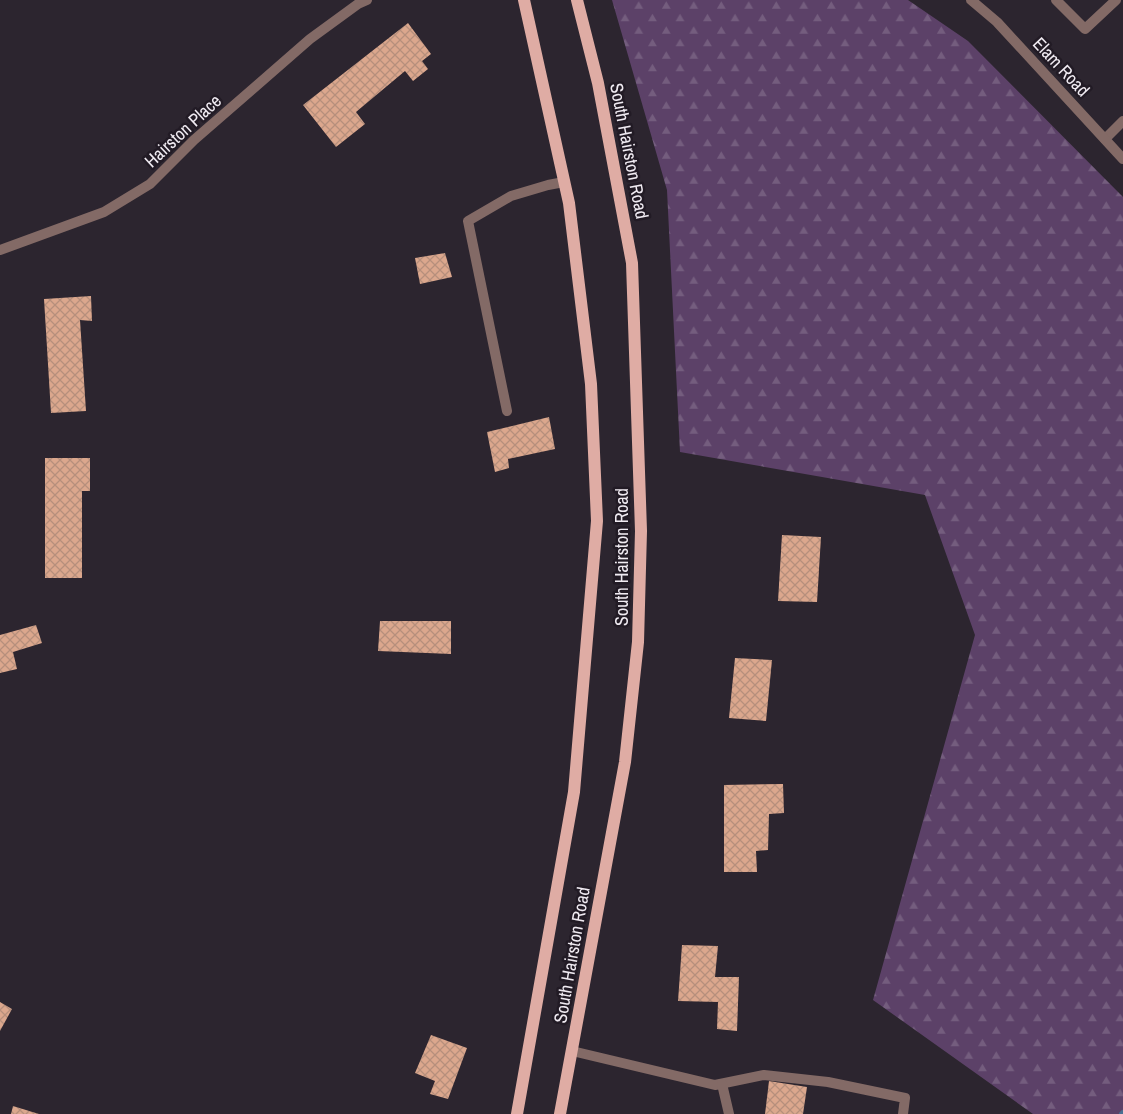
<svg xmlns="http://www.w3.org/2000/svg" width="1123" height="1114" font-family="'Archivo Narrow',sans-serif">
<defs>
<pattern id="forest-firs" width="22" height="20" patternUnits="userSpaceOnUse" patternTransform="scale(1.25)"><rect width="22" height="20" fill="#5c4168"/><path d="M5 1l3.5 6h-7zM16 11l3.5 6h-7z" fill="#745d7e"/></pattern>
<pattern id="building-cross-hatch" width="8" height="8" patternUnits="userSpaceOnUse" patternTransform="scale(1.25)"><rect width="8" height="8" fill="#dba78d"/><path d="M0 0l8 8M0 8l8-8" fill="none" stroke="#b68f7c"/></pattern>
</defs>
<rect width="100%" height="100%" fill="#2c252f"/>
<!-- forest -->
<polygon fill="url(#forest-firs)" points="612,0 908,0 968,41 1123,197 1123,1114 1033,1114 873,1000 975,635 925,495 680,452 667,190"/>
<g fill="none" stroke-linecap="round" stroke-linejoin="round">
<!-- stream -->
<polyline stroke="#496f92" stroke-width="6" points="1122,1114 1123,1113"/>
</g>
<!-- building -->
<g fill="url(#building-cross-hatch)">
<polygon points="408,23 431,54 422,61 428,69 413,81 405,71 356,112 365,124 336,147 303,105"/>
<polygon points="445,253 452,277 420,284 415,258"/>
<polygon points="91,296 92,321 80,320 86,411 51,413 44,299"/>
<polygon points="549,417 555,449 508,459 509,468 495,472 487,432"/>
<polygon points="45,458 90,458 90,491 82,491 82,578 45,578"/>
<polygon points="782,535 821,537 817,602 778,601"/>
<polygon points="380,621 451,621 451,654 378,651"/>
<polygon points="36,625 42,643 13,652 17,669 0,673 0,635"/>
<polygon points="735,658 772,660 766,721 729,718"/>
<polygon points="783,784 784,813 769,814 768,850 756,851 757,872 724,872 724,785"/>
<polygon points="682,945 718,946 715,977 739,977 737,1031 717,1029 718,1002 678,1001"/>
<polygon points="0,1002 12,1009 0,1031"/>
<polygon points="431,1035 467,1048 448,1099 430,1094 435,1081 415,1073"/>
<polygon points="769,1081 807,1087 803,1114 765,1114"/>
<polygon points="13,1106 39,1114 11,1114"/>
</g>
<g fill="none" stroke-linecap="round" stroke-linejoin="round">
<!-- service -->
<g stroke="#836a66" stroke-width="10">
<polyline points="1056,0 1085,29 1116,0"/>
<polyline points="1105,139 1123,121"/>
<polyline points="507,411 468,221 511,196 548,185 564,182"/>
<polyline points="572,1051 715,1085 764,1075 828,1082 905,1098 903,1114"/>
<polyline points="722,1084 729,1114"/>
</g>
<!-- minor -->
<g stroke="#836a66" stroke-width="10">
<polyline points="971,0 997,22 1123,159"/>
<polyline points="0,250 104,212 150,184 194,140 310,39 358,4 367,0"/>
</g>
<!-- primary -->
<g stroke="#dfaca4" stroke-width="12">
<polyline points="517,1114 574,792 597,521 591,384 569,203 524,0"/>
<polyline points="560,1114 625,762 638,642 641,531 632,263 598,83 577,0"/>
</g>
</g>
<g text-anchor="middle" stroke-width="5" stroke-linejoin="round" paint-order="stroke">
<!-- street labels -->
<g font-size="18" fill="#f0ebf2" stroke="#221b25">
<text transform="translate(1061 67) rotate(47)" y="6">Elam Road</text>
<text transform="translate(183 131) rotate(-43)" y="6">Hairston Place</text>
<text transform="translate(629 151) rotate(79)" y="6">South Hairston Road</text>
<text transform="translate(622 557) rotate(-90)" y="6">South Hairston Road</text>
<text transform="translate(572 955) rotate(-80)" y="6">South Hairston Road</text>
</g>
</g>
</svg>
